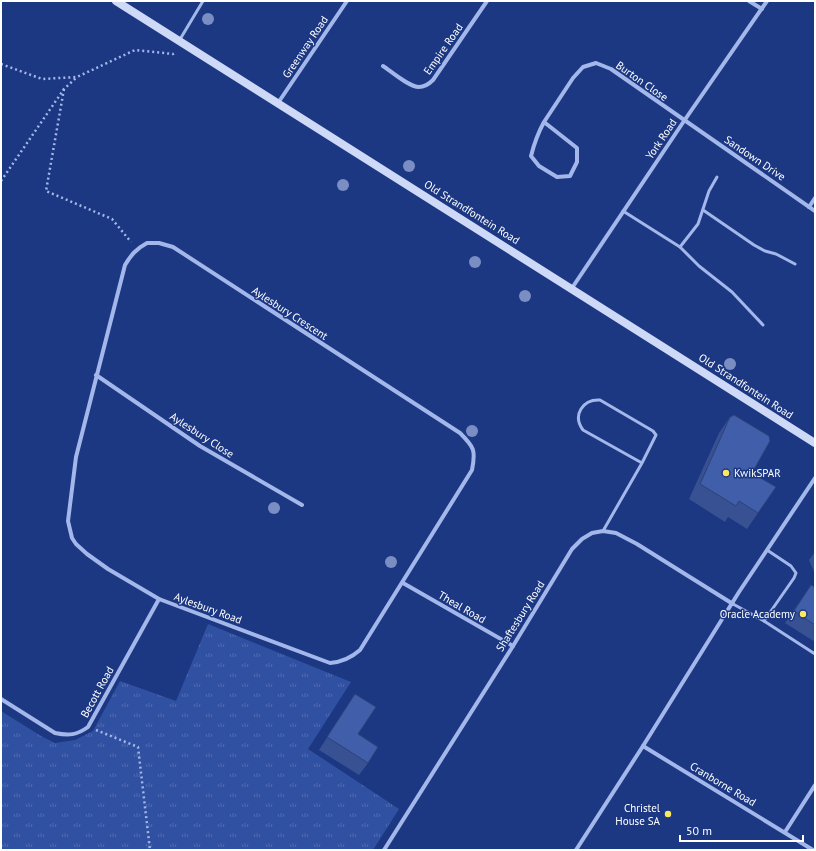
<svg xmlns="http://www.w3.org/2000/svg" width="816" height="851" font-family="'PT Sans',sans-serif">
<defs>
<pattern id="grass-tufts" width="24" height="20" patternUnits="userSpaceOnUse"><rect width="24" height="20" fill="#3050a2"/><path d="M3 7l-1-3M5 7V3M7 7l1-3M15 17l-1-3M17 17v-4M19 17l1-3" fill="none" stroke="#4f6ab0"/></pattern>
</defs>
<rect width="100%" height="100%" fill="#1c3883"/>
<!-- grass -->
<polygon fill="url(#grass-tufts)" points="208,624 351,682 308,749 399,809 373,850 1,850 1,711 41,736 55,743 75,740 93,731 120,681 176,701"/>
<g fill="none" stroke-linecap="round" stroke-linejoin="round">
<!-- path -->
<g stroke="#a3b7ea" stroke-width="2.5" stroke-dasharray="2 3" stroke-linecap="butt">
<polyline points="1,64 42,79 77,77 135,50 173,54 175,53"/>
<polyline points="64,89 46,191 112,219 131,242"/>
<polyline points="1,181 64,89 77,77"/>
<polyline points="96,730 138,747 150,850"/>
</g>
<!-- lane -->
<g stroke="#a3b7ea" stroke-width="3">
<polyline points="179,41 203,1"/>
<polyline points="703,210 754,245 765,251 776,254 795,264"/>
<polyline points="623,211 680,247 698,224 709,191 717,177"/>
<polyline points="680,247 699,266 732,292 763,325"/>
<path d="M603,531l39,-68 14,-28 -3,-4 -53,-31c-17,-1 -28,15 -17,30l59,33"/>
<polyline points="733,604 764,621 815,654"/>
<polyline points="764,621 794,578 796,573 791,566 767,550"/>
</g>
<!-- street -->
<g stroke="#a3b7ea" stroke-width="4">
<polyline points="749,1 762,9"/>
<path d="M383,66c9,6 26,21 36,21 6,0 10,-3 14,-7l54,-79"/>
<polyline points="278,103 347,1"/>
<path d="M544,122l33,26v14l-7,14 -13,1 -18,-11 -8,-10c3,-12 7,-23 13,-34l29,-44 10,-11 13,-4 15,6 204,142"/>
<polyline points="809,207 815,198"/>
<path d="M147,243h12l14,4 287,186c14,14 16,17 12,37l-112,180c-9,8 -18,12 -30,13l-171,-64 -51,-30 -21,-15 -11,-10 -4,-6 -4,-17 8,-64 49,-192c6,-10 11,-16 22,-22z"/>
<polyline points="572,288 684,121 767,1"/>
<polyline points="96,375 200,446 302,505"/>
<polyline points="403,583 513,646"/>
<path d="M1,699l54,34c14,3 22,2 33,-6l71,-128"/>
<polyline points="643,746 813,850"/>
<polyline points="785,832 815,785"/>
<polyline points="384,850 513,646 572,549 582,539 592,533 603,531 616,533 637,544 733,604"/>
<polyline points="576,850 643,746 739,592 815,478"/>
</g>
<!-- secondary -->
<polyline stroke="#ced9f8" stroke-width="8" points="116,1 815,443"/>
</g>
<!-- trees -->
<g fill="#7a8ec3">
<circle cx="208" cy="19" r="6"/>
<circle cx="409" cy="166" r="6"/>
<circle cx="343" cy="185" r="6"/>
<circle cx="475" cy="262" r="6"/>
<circle cx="525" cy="296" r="6"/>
<circle cx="730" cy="364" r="6"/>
<circle cx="472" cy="431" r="6"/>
<circle cx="274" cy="508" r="6"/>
<circle cx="391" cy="562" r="6"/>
</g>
<!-- wall -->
<g fill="#375192">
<polygon points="730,417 752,473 758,513 747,529 728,517 725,522 689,499 719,433"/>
<polygon points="815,552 815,574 809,560"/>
<polygon points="811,585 815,587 815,642 785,623"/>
<polygon points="355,694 358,734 368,763 359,775 319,750"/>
</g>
<!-- building -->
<g fill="#405eaa" stroke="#2d4277">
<polygon points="734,415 769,436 770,441 752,473 776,487 758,513 739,501 736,506 700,484 730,417"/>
<polygon points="811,585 815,587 815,625 794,611"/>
<polygon points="355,694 376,707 358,734 378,747 368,763 327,737"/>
</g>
<!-- markers -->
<g fill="#fae860" stroke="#1c3883" stroke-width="1.5">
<circle cx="726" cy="473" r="4"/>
<circle cx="803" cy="614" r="4"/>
<circle cx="668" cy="814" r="4"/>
</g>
<g text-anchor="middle" stroke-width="3" stroke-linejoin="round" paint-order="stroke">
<!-- street labels -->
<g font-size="11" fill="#fff" stroke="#1c3883">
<text transform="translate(305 47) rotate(-56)" y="4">Greenway Road</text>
<text transform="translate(443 49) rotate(-55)" y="4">Empire Road</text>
<text transform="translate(642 81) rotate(35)" y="4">Burton Close</text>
<text transform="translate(661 139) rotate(-56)" y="4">York Road</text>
<text transform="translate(755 158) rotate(34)" y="4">Sandown Drive</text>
<text transform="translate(472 212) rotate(32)" y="4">Old Strandfontein Road</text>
<text transform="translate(290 313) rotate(33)" y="4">Aylesbury Crescent</text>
<text transform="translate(746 386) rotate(33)" y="4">Old Strandfontein Road</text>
<text transform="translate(202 435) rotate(33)" y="4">Aylesbury Close</text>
<text transform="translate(462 607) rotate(30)" y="4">Theal Road</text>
<text transform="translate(208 608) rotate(20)" y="4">Aylesbury Road</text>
<text transform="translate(520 616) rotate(-58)" y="4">Shaftesbury Road</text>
<text transform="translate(97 692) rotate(-61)" y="4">Becott Road</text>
<text transform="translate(723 784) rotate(31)" y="4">Cranborne Road</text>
</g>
<!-- poi labels -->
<g font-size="11" fill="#fff" stroke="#1c3883" text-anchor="end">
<text x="734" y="477" text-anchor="start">KwikSPAR</text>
<text x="795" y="618">Oracle Academy</text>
<text x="660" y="812">Christel<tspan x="660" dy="13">House SA</tspan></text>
</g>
</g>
<!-- border -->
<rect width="816" height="851" fill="none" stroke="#ffffff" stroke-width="4"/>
<!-- scale -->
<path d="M680 835v6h123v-6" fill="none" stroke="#ffffff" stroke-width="2"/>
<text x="686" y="835" font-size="12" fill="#ffffff" stroke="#1c3883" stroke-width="3" paint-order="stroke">50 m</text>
</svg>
